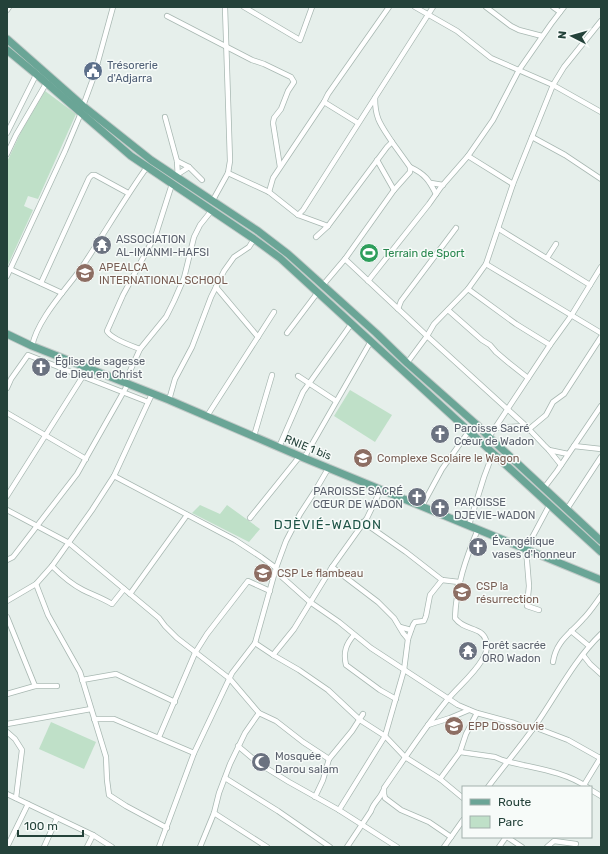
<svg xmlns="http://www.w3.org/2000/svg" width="608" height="854" font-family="Rubik,sans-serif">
<rect width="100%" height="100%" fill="#e6efeb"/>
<!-- green -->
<g fill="#bfe0c8">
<polygon points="45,91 76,114 38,199 28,196 24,206 33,210 7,267 7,162 21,132"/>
<polygon points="350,390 392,415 375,442 334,416"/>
<polygon points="200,505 220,514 227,505 260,529 249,542 192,513"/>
<polygon points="51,722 96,742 84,769 39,749"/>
</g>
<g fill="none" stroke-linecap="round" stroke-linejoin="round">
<!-- minor casing -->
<g stroke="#a8b8b2" stroke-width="6">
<g id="minor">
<polyline points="244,7 300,40 312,7"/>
<polyline points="415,7 457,31 491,58 553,85 601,112"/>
<polyline points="486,7 511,26 519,30 542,36"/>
<polyline points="553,7 560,12"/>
<polyline points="7,10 9,7"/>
<polyline points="167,16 252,60 264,64 291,77 294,82 288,91 281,109 274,118 273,123 280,167"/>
<polyline points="324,102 358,123"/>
<polyline points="83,106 94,76 113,7"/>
<polyline points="165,117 177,161 178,178"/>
<polyline points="7,133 37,73"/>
<polyline points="532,137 565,155 601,179"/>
<polyline points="7,154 16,135 47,82"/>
<polyline points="468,156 493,120 519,70 551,24 564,7"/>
<polyline points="377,160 394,190"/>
<polyline points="177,161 189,167 202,180"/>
<path d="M410,167c15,7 19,13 26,27"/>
<polyline points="228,173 269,192 298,215 328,226"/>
<polyline points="178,174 189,167"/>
<polyline points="431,183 443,185"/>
<polyline points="269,192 273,178 324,102 328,94 389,7"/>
<polyline points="213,200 228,173 230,161 225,7"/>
<polyline points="298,215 303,210 433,7"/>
<polyline points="499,229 590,285"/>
<path d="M316,237l12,-11 59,-79 5,-5c-11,-17 -17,-23 -17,-44"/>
<polyline points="547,258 556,244"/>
<polyline points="345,259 394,190 410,172 410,167 392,142"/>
<polyline points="486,264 601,333"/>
<polyline points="10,269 62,293"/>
<polyline points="7,276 65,151 81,113"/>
<polyline points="368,281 429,204 441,187 468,156 513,184"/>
<polyline points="41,283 89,178 92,175 95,175 128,193"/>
<polyline points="323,285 345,259 427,336 526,426 544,445 549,450 568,454"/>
<polyline points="216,287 258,337"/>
<polyline points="468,289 516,324 550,345"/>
<polyline points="398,309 401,301 456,228"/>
<polyline points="448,310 482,340 490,345 496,352 509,363 528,378"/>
<polyline points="287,333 318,292"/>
<path d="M32,346c6,-28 34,-56 50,-79 22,-33 42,-68 65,-100"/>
<path d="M140,349c-8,-3 -29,-10 -33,-18l16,-36 33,-61 16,-50"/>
<polyline points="407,363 427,336 434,324 468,289 486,264 513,184 553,85 564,67 601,21"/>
<polyline points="298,376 336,401"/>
<polyline points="125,382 140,349 166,317 174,301 184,278 194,237 200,225 212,210"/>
<polyline points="7,388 11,379 28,355 148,402"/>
<polyline points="169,400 175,379 192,347 211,297 224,271 234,257 249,247 254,239"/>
<polyline points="7,413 86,459"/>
<polyline points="207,416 274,312"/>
<polyline points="494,428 526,426"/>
<polyline points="528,430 546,415 553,402 564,394 601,337"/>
<polyline points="254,436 272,375"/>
<polyline points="489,437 550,345 571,316 601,267"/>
<polyline points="574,446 601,449"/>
<polyline points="279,447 303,392 352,323"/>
<polyline points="549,450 561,465"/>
<polyline points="304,458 371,341"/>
<polyline points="114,476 235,540 261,557 276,568 282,577 310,602 339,622 371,648 458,705 477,713 514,723 532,730"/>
<polyline points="544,488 557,471 601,406"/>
<polyline points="7,496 83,376"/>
<polyline points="422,506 442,469 469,431"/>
<polyline points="567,509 601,457"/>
<polyline points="7,510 69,543 159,618 165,626 177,638 230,679 259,713 276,721 303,742 329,759"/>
<polyline points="250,518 300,456"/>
<polyline points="363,522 406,552 442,580 459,582"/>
<polyline points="469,525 484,477 493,453"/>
<polyline points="7,560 13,557 77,474 128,384"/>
<path d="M52,566c9,9 19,18 31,24 10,5 19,8 29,14l12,-15"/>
<polyline points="332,567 378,602 394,618 403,633 408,639"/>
<polyline points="36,584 48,615 80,672 106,757 107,780 109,795 126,806 167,828"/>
<polyline points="130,594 187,515"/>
<polyline points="7,601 36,584 52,566 92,510 114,476 152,394"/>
<polyline points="539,610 527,606 529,586 526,549 550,504"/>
<polyline points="7,617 35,686"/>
<polyline points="400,627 411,630"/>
<polyline points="571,631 589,646"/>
<path d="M354,635c-8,9 -11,17 -8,30l34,25 16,9"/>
<polyline points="255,643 273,655 299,670 328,690 360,720 385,736 405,757 440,779 463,798"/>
<polyline points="273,655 294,629 332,567 367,518 381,489"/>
<polyline points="583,655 590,664 601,674"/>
<path d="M553,662c3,-21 17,-28 30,-43 7,-7 12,-15 18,-23"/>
<polyline points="82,680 116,674 175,702"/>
<polyline points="7,694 35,686 57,686"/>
<polyline points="94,719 114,719 194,753"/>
<polyline points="7,724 91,709"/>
<polyline points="428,725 450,718 469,710"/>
<polyline points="534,727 568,740 600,758"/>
<polyline points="7,732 15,739 22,750 16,798"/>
<polyline points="159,737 195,653 207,634 248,581 270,591"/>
<polyline points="238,746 258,763 289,782 339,810 397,847"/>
<path d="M460,752l35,5 7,3c28,8 60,10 85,27"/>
<polyline points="225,778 278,811 330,847"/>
<polyline points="440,779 460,752 466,734 477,713"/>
<polyline points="584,785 601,757"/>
<path d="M488,787c15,-20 32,-40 47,-61 21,-30 39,-66 66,-92"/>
<polyline points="591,790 601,796"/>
<polyline points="7,794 93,835 112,847"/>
<polyline points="315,797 323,780 329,759 352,731 363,714"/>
<polyline points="339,810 385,736 404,670 408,639 413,625 415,622 424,621 426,616 430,595 442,580"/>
<polyline points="214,813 267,847"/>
<path d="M451,837l-22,-15 -28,-12 -16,-12 -1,-4v-6c21,-30 41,-61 64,-89 11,-13 25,-24 34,-39 4,-6 6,-13 4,-20 -5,-14 -22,-9 -31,-22 1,-32 11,-60 23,-89"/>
<polyline points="507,837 522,847"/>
<polyline points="7,847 28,804"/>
<polyline points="44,847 57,818"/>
<polyline points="87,847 93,835"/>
<polyline points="159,847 194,753 232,673 255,643 276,568 286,541 300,514 315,491 329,467"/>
<polyline points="200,847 214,813 219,793 230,764 245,733 259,713"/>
<path d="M347,847l24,-36c2,-8 9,-12 12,-20"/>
<polyline points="444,847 463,820"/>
<polyline points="499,847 506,837"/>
<polyline points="547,847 554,841 576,844"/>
</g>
</g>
<!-- primary casing -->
<g stroke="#c2cac8" stroke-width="9">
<g id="primary">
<polyline points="7,39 83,106 151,160 258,231 288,254 376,333 407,363 476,424 489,437 601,541"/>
<polyline points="7,50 36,74 131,156 254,239 280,258 601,552"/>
<polyline points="7,334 32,346 169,400 304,458 601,580"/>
</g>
</g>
<!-- minor -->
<use href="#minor" stroke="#fff" stroke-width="4.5"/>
<!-- primary -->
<use href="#primary" stroke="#6aa596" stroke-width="7"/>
</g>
<!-- icons -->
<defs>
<g id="civic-disc" transform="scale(1)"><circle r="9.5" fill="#5c6f8a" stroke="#f7fbf9"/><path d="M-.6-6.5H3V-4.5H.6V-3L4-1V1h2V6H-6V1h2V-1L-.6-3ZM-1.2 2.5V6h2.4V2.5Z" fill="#fff"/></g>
<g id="temple-disc" transform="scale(1)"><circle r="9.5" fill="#6b7280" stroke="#f7fbf9"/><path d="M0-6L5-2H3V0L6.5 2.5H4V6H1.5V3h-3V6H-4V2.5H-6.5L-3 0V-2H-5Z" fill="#fff"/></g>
<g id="stadium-disc" transform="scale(1)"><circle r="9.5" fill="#2e9e5b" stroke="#f7fbf9"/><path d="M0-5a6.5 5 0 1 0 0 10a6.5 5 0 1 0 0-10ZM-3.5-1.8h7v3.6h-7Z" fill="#fff"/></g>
<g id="school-disc" transform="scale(1)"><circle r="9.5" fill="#8d6e63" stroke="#f7fbf9"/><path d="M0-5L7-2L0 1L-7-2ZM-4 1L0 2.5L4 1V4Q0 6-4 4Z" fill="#fff"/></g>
<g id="church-disc" transform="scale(1)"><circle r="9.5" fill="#6b7280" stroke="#f7fbf9"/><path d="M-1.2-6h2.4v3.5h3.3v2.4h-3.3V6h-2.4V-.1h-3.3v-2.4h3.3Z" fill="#fff"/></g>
<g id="mosque-disc" transform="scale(1)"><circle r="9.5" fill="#6b7280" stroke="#f7fbf9"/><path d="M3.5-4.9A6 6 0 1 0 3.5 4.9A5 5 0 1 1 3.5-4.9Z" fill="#fff"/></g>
</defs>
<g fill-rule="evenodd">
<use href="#civic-disc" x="93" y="71"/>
<use href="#temple-disc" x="102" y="245"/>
<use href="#stadium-disc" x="369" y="253"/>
<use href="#school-disc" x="85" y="273"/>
<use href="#church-disc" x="41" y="367"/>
<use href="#church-disc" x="440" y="434"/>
<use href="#school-disc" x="363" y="458"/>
<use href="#church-disc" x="417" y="497"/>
<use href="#church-disc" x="440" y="508"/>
<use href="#church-disc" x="478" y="547"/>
<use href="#school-disc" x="263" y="573"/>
<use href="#school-disc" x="462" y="592"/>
<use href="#temple-disc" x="468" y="651"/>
<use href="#school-disc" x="454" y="726"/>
<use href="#mosque-disc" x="261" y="762"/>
</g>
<g text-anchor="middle" stroke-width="3" stroke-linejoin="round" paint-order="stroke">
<!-- service labels -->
<g font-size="11" fill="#4e5e75" stroke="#f7fbf9" text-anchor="start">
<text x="107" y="69">Trésorerie<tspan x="107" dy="13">d'Adjarra</tspan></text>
</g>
<!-- worship labels -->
<g font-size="11" fill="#5b616d" stroke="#f7fbf9" text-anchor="start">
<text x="116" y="243">ASSOCIATION<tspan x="116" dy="13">AL-IMANMI-HAFSI</tspan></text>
<text x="55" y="365">Église de sagesse<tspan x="55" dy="13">de Dieu en Christ</tspan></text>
<text x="454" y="432">Paroisse Sacré<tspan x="454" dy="13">Cœur de Wadon</tspan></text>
<text x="403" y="495" text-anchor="end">PAROISSE SACRÉ<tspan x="403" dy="13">CŒUR DE WADON</tspan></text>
<text x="454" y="506">PAROISSE<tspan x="454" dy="13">DJEVIE-WADON</tspan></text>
<text x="492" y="545">Évangélique<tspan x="492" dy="13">vases d'honneur</tspan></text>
<text x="482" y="649">Forêt sacrée<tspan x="482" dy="13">ORO Wadon</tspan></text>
<text x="275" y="760">Mosquée<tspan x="275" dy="13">Darou salam</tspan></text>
</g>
<!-- leisure labels -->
<g font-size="11" fill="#27864d" stroke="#f7fbf9" text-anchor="start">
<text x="383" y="257">Terrain de Sport</text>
</g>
<!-- education labels -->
<g font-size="11" fill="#785e54" stroke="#f7fbf9" text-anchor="start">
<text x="99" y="271">APEALCA<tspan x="99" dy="13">INTERNATIONAL SCHOOL</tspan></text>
<text x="377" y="462">Complexe Scolaire le Wagon</text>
<text x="277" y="577">CSP Le flambeau</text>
<text x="476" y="590">CSP la<tspan x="476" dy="13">résurrection</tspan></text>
<text x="468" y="730">EPP Dossouvie</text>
</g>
<!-- street labels -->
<g font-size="11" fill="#24423a" stroke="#f7fbf9">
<text transform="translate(308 447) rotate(22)" y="4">RNIE 1 bis</text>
</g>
<!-- quarter labels -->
<g font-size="13" letter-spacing="1" fill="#1f5548" stroke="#f7fbf9">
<text x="328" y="529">DJÈVIÉ-WADON</text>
</g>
</g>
<!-- border -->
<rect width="608" height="854" fill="none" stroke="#24423a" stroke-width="16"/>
<!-- legend -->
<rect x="462" y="786" width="130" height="52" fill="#f7fbf9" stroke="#a3b1ad"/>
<rect x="470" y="799" width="20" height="6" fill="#6aa596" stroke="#a3b1ad"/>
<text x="498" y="806" font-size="12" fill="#24423a">Route</text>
<rect x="470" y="816" width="20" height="12" fill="#bfe0c8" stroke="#a3b1ad"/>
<text x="498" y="826" font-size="12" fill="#24423a">Parc</text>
<!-- north arrow -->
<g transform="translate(572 36) rotate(276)" stroke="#f7fbf9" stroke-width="3" paint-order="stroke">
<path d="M0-3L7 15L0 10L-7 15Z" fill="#24423a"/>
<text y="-6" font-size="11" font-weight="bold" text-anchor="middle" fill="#24423a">N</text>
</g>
<!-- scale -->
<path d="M18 830v6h65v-6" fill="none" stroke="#24423a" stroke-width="2"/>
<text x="24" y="830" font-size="12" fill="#24423a" stroke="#f7fbf9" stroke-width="3" paint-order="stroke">100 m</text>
</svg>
